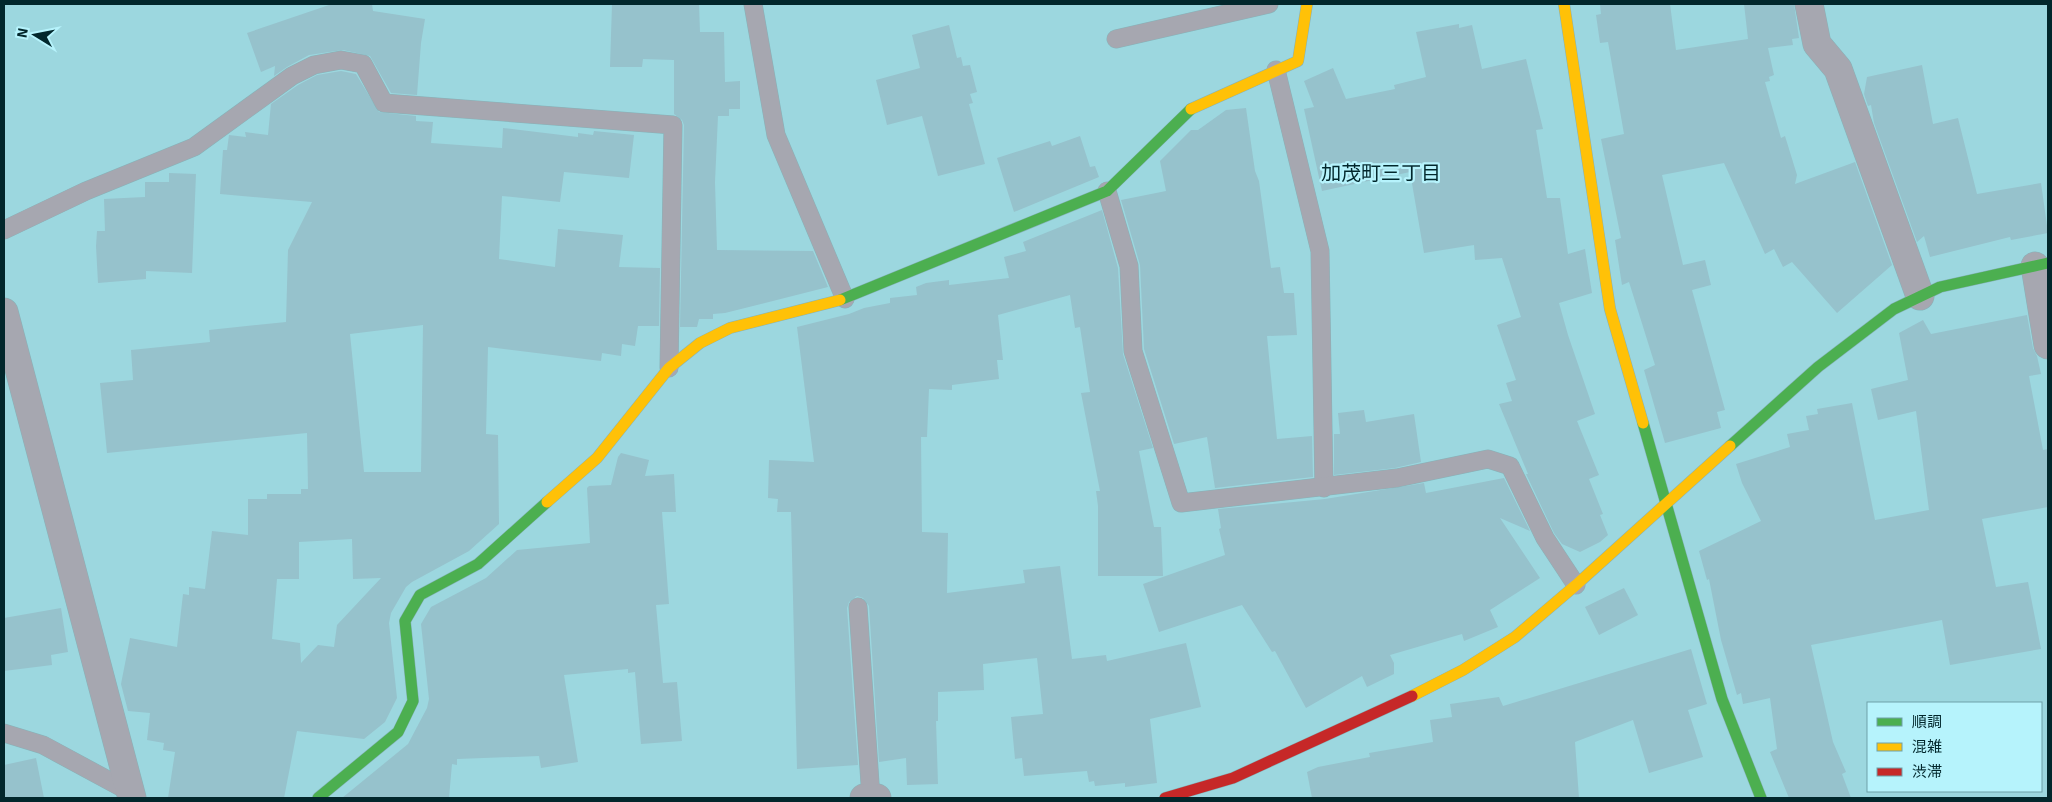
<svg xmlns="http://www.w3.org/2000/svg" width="2052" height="802" font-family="Signika,'Noto Sans JP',sans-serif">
<rect width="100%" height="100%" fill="#9cd7df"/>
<!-- building -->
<g fill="#96c2cc" fill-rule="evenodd">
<polygon points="332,4 372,4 373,11 425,19 421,43 417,95 391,93 370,56 343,50 309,55 287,67 274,76 275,66 261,72 247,33"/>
<polygon points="612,4 699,4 700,32 724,32 725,82 740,81 740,109 729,109 729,116 718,116 715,182 717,250 813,251 828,287 725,313 713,314 713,319 699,319 697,327 680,327 684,125 682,120 674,114 674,60 643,59 642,67 610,67"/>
<polygon points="1600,4 1670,4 1676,50 1748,39 1744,4 1794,4 1799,38 1792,39 1793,45 1768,48 1774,75 1769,77 1770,81 1765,82 1781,138 1785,136 1797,175 1795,184 1855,162 1892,265 1837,313 1792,262 1783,267 1774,249 1765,254 1724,163 1662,175 1683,265 1705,260 1711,285 1692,290 1725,410 1717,412 1721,428 1665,443 1644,370 1655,365 1629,282 1622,285 1615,240 1621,238 1601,139 1624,134 1608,42 1600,43 1596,15 1601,14"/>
<polygon points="1459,24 1459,28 1472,25 1482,69 1526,59 1543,129 1536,130 1547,198 1560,198 1568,254 1585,249 1592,293 1559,303 1568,335 1595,414 1577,421 1599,475 1589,479 1603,514 1600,515 1608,535 1600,542 1580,552 1562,544 1554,533 1526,474 1528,474 1499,404 1512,401 1506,383 1516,380 1497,325 1521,317 1502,258 1475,260 1474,245 1424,253 1410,172 1322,191 1304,109 1314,107 1304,81 1333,68 1346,99 1395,89 1394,85 1426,77 1416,32"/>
<polygon points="949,25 957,58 961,57 963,66 970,65 977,92 970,94 973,103 969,104 985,164 938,176 922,116 887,125 876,80 920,68 912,35"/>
<polygon points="1922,65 1933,124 1958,118 1977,194 2041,183 2048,233 2011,240 2010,237 1930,257 1924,236 1917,242 1874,123 1871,105 1868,106 1864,94 1867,77"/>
<path d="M341,71l15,3 23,38 37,4v5l17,1 -2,21 71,5 1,-20 75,9v-4l15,2 1,-4 40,4 -5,43 -65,-6 -4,30 -58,-6 -3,63 56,8 3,-38 65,6 -4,32 41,1 -1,58h-21l-3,20 -13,-2 -1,12 -19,-3 -1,8 -113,-14 -2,87 12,1 1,89 -30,27 -57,31 -6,5 -15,26 -2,10 8,75 -12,24 -21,17 -67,-8 -13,67h-116l7,-46 -12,-2 1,-7 -17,-3 3,-27 -22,-2 -7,-27 9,-46 47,9 6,-53 6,1v-8l16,2 7,-58 36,4v-36h19v-5h34v-5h7l-1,-56 -200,20 -7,-70 33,-3 -2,-30 79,-8 -1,-12 77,-8 2,-72 24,-48 -92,-8 3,-44h4l2,-15 17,2 -1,-5 23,3 3,-31 27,-19 19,-10zM423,325l-2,147h-57l-14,-138zM352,539l1,40 28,-1 -44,47 -3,22 -16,-2 -17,18 -1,-20 -28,-4 5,-60h22v-37z"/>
<polygon points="1246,108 1255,171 1259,181 1271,268 1280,267 1284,293 1294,293 1297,335 1267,336 1277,439 1312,436 1313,477 1215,488 1207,437 1174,444 1144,349 1140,265 1121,200 1166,191 1160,161 1191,130 1198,130 1226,110"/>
<polygon points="1080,136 1090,167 1095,166 1099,177 1014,212 997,158 1050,141 1052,146"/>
<polygon points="169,173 196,174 192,273 146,271 146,279 98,283 96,246 97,231 105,231 104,199 145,197 145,182 169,182"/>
<polygon points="1102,210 1118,268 1123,354 1153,448 1139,451 1154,527 1161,527 1163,576 1098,576 1098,506 1096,491 1100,491 1081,393 1090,392 1080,327 1075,328 1070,295 998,315 1003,360 997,360 999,379 952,385 952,390 929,389 927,437 921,437 922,532 948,533 947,593 1025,583 1023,570 1060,566 1072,659 1106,655 1107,661 1186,643 1201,707 1150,719 1157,783 1125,787 1125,783 1095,786 1094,781 1089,782 1087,771 1024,776 1022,758 1015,759 1011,717 1043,714 1037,658 983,664 984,690 938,692 938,721 936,721 938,784 907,785 906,758 879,762 869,606 863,598 857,596 849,602 847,608 858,765 797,769 791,512 777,512 778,499 768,498 769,460 814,462 797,327 849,314 864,308 890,303 890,298 917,295 916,287 926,283 949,280 949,285 1009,278 1004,257 1026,251 1023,242"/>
<polygon points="2027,315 2033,348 2037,356 2041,374 2029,376 2043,450 2048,449 2048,507 1982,519 1996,587 2028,582 2041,649 1950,665 1942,620 1811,645 1833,742 1846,772 1842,774 1851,798 1789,798 1770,752 1777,749 1770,698 1743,704 1741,693 1737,695 1721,640 1709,579 1707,580 1699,551 1761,521 1742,483 1736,464 1790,447 1787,434 1809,430 1806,416 1818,414 1817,409 1852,403 1875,520 1929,510 1916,411 1878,420 1871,389 1908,380 1899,333 1923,320 1931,334"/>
<polygon points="1364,410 1366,422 1414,414 1421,462 1395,468 1334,475 1334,434 1340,434 1338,413"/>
<polygon points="621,453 649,460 645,476 674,474 676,512 662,512 669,604 656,605 663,683 677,682 682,741 641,744 635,672 628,673 628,669 564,675 578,762 541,768 539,756 457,759 457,765 452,764 449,798 342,798 408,744 427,708 429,699 421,624 431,607 486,578 517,550 590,543 587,488 589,486 611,485 618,457"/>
<polygon points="1504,478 1530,531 1500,518 1540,578 1490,610 1498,627 1464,641 1462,634 1390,655 1394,663 1394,674 1367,687 1362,676 1306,708 1275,651 1272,652 1242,605 1159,632 1143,584 1225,555 1219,529 1221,528 1218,509 1325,499 1424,483 1426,493"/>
<polygon points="1624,588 1638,615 1599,635 1585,607"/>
<polygon points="61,608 68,652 51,655 52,665 4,671 4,618"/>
<polygon points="1691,649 1707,704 1688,710 1703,757 1649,773 1633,720 1575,742 1579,798 1312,798 1307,772 1318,767 1370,757 1369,753 1433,742 1430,720 1452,717 1450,704 1499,697 1503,706"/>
<polygon points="36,758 44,798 4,798 4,765"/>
</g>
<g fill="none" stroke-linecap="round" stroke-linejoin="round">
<!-- lane casing -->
<g stroke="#86b3b9" stroke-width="19">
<g id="lane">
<polyline points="753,4 776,135 845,299"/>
<polyline points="1116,39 1269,4"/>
<polyline points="1276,70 1320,251 1324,488"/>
<polyline points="1107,191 1129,266 1133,351 1181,503 1397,478 1488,459 1510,466 1545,538 1576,585"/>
<polyline points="4,230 86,191 194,147 292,76 314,65 341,60 363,64 384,103 673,125 669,368"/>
<polyline points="858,607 871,798"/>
<polyline points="4,733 43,745 130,792"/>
</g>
</g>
<!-- street casing -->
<g stroke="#86b3b9" stroke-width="29">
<g id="street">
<polyline points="1809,4 1817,44 1838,69 1920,296"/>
<polyline points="2035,266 2048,345"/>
<polyline points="4,312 132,798"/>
<polyline points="864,798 877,798"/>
</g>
</g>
<!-- fast casing -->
<g stroke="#86b3b9" stroke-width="12">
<g id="fast">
<polyline points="840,300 1107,191 1191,109"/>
<polyline points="1643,423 1722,699 1761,798"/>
<polyline points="1730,446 1818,367 1894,309 1940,287 2048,263"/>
<polyline points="318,798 398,732 413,701 405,621 420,595 478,564 547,502"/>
</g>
</g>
<!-- slow casing -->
<g stroke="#86b3b9" stroke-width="12">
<g id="slow">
<polyline points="1564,4 1610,309 1643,423"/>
<polyline points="1191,109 1298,61 1307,4"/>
<polyline points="547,502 597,458 669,368 700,343 730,328 840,300"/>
<polyline points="1412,696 1463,670 1515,637 1576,585 1730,446"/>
</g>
</g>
<!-- jam casing -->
<g stroke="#86b3b9" stroke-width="12">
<polyline id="jam" points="1165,798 1233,778 1412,696"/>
</g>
<!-- lane -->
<use href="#lane" stroke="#a6a7b0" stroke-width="18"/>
<!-- street -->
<use href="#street" stroke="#a6a7b0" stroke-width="28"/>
<!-- fast -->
<use href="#fast" stroke="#4caf50" stroke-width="11"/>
<!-- slow -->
<use href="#slow" stroke="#ffc107" stroke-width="11"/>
<!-- jam -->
<use href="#jam" stroke="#c62828" stroke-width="11"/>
</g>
<g text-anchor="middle" stroke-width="4.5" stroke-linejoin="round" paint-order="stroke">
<!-- neighbourhood labels -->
<g font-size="20" fill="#02272c" stroke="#b6f3fc">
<text x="1381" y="180">加茂町三丁目</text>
</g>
</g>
<!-- border -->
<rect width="2052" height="802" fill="none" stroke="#02272c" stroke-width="10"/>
<!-- legend -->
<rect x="1867" y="702" width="175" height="90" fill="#b6f3fc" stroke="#6ea1a9"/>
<rect x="1877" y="718" width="25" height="8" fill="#4caf50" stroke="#6ea1a9"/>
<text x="1912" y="727" font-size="15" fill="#02272c">順調</text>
<rect x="1877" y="743" width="25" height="8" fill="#ffc107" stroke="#6ea1a9"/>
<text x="1912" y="752" font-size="15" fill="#02272c">混雑</text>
<rect x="1877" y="768" width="25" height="8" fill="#c62828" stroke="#6ea1a9"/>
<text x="1912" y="777" font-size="15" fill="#02272c">渋滞</text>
<!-- north arrow -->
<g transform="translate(35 35) rotate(280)" stroke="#b6f3fc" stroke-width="4" paint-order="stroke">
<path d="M0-4L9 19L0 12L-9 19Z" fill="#02272c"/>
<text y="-8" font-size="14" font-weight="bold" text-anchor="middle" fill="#02272c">N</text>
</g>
</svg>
